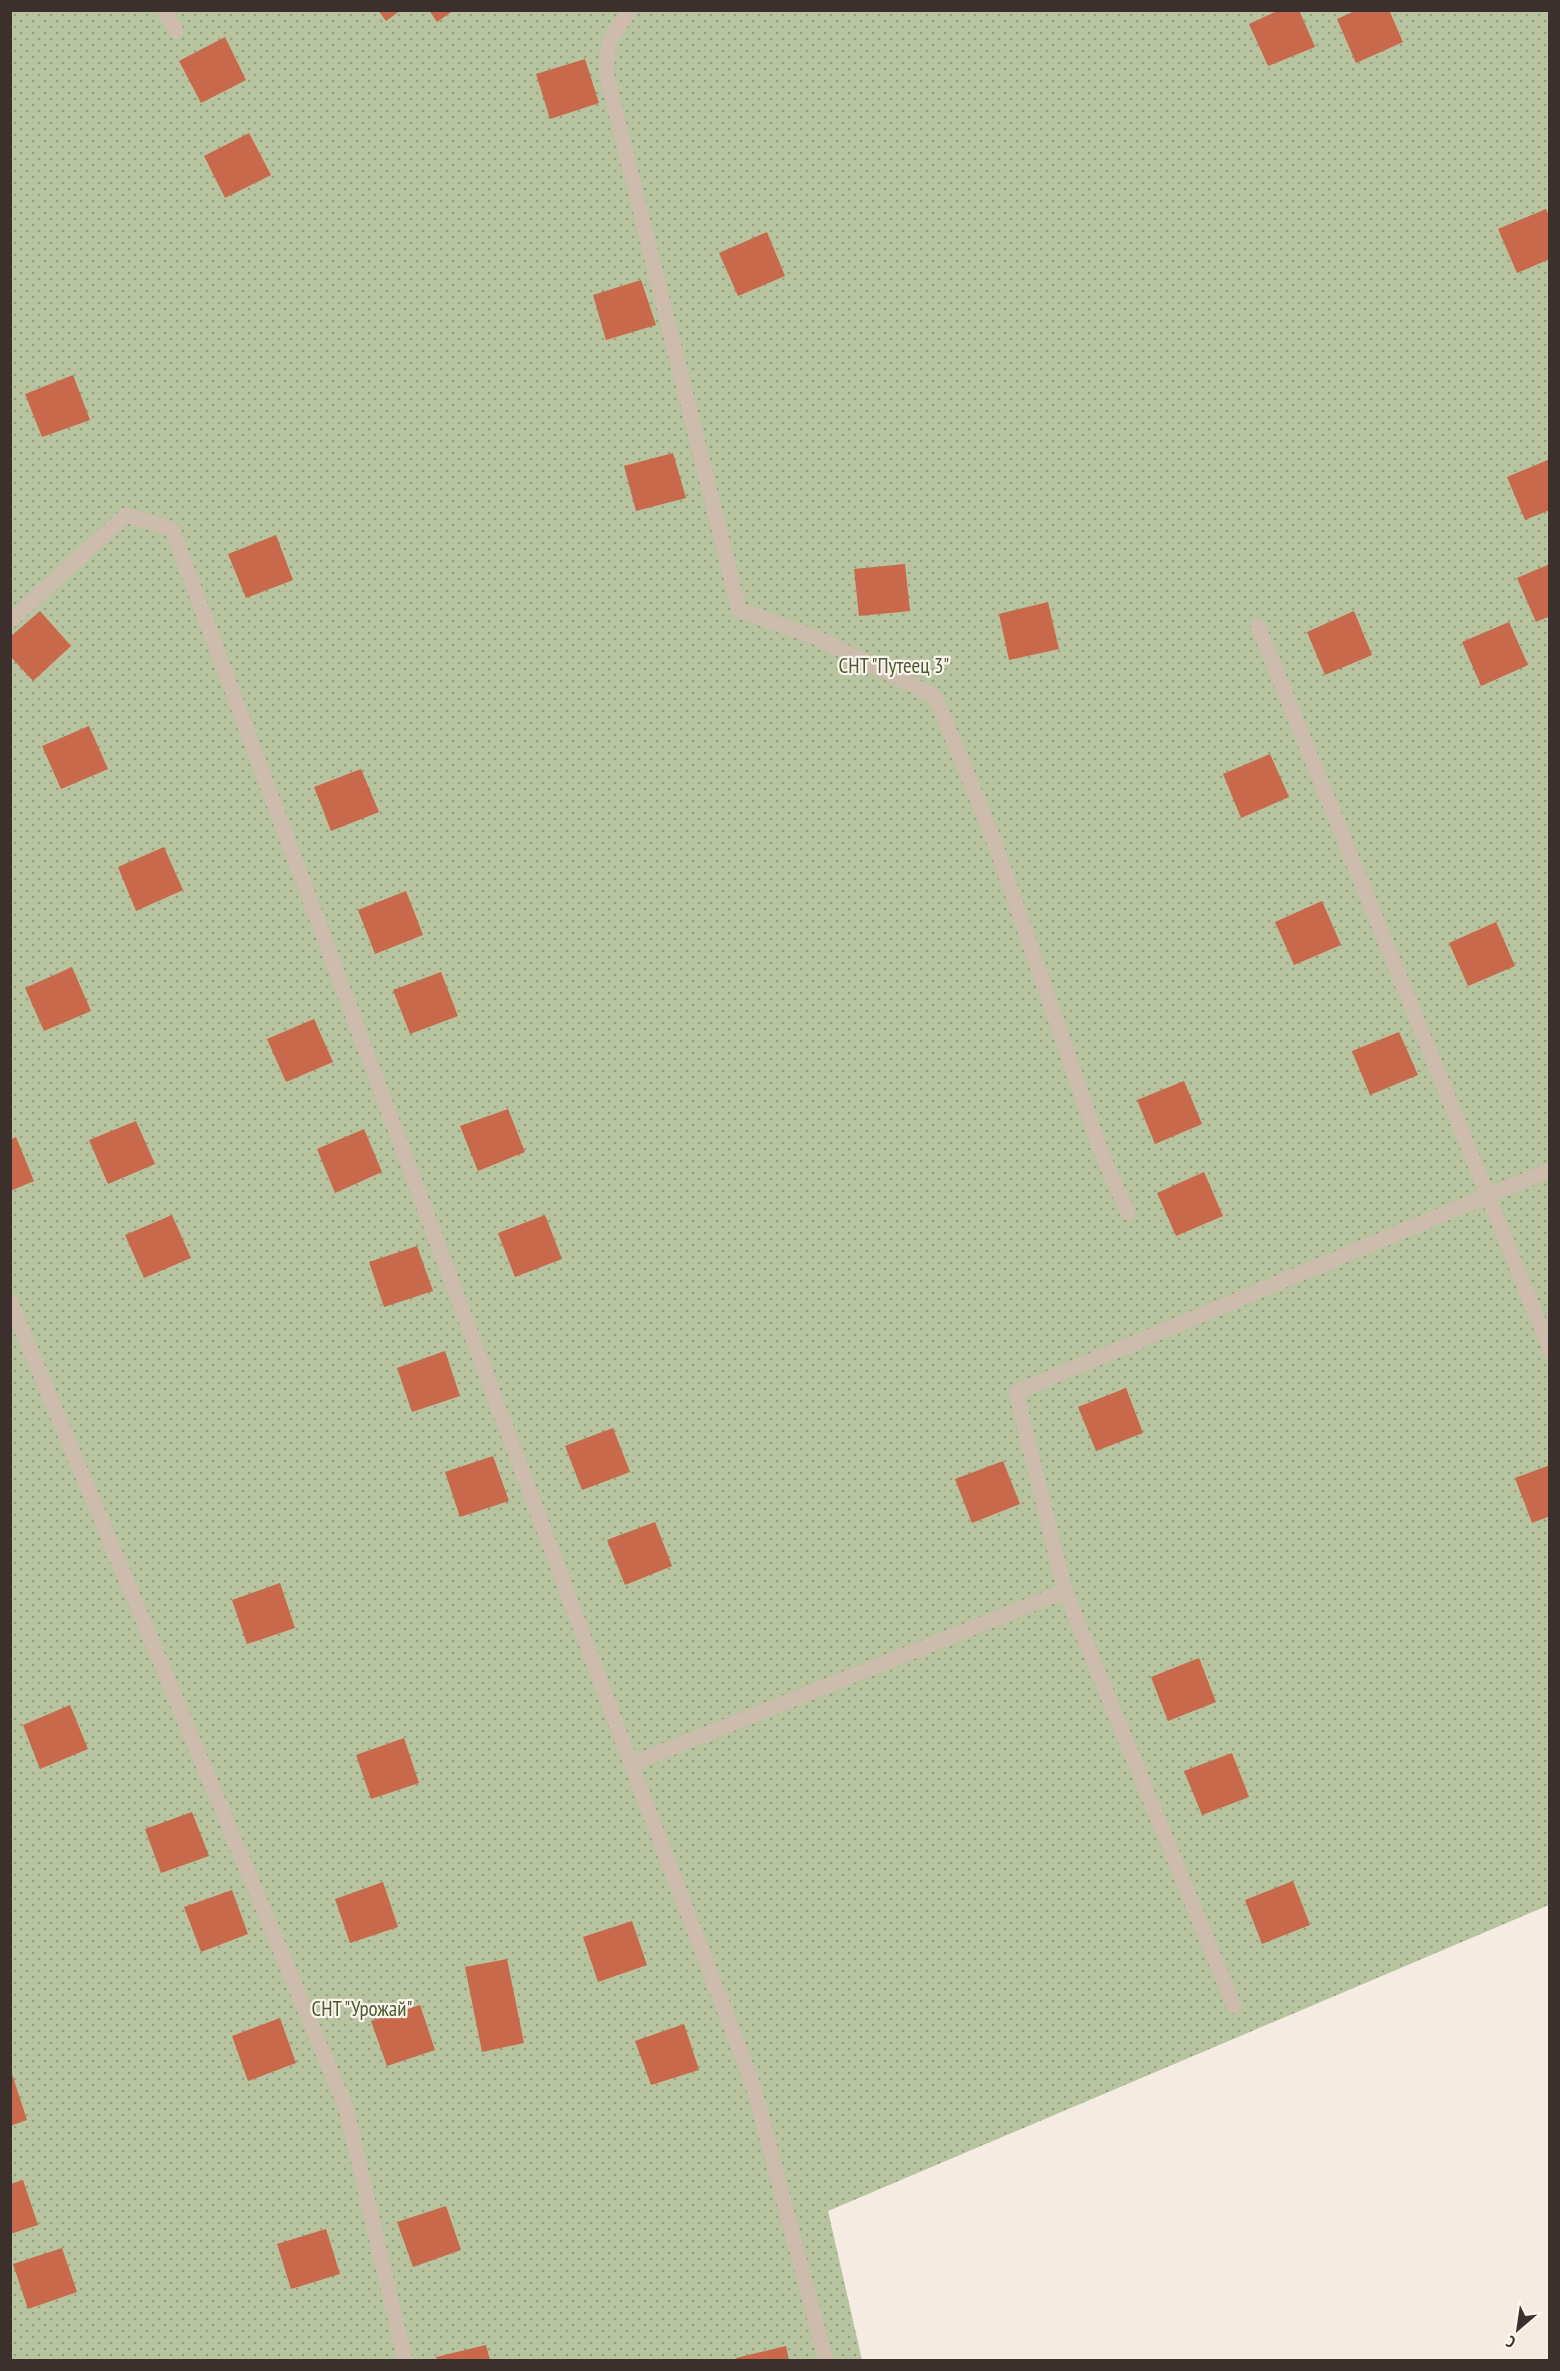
<svg xmlns="http://www.w3.org/2000/svg" width="1560" height="2371" font-family="'PT Sans Narrow',sans-serif">
<defs>
<pattern id="garden-dots" width="8" height="8" patternUnits="userSpaceOnUse" patternTransform="scale(1.5)"><rect width="8" height="8" fill="#b8c4a0"/><path d="M2 2h.1M6 6h.1" fill="none" stroke="#97a083" stroke-width="1.8" stroke-linecap="round"/></pattern>
</defs>
<rect width="100%" height="100%" fill="#f4ebe1"/>
<!-- garden -->
<polygon fill="url(#garden-dots)" points="11,11 1549,11 1549,1905 828,2211 862,2360 11,2360"/>
<!-- building -->
<g fill="#c8694b">
<polygon points="378,10 401,10 386,21"/>
<polygon points="429,10 454,10 437,22"/>
<polygon points="1279,10 1299,10 1315,47 1268,66 1249,24"/>
<polygon points="1357,10 1389,10 1403,42 1356,63 1337,19"/>
<polygon points="225,37 246,80 201,103 179,61"/>
<polygon points="585,59 599,103 550,119 536,74"/>
<polygon points="249,133 271,175 225,198 204,156"/>
<polygon points="1546,209 1550,218 1550,259 1517,273 1498,229"/>
<polygon points="767,232 785,276 738,296 719,253"/>
<polygon points="641,280 656,325 606,340 593,295"/>
<polygon points="73,375 90,420 42,437 25,394"/>
<polygon points="673,453 686,498 636,511 624,466"/>
<polygon points="1550,459 1550,510 1525,520 1507,477"/>
<polygon points="276,535 293,580 246,598 228,554"/>
<polygon points="905,564 910,611 859,616 854,569"/>
<polygon points="1550,564 1550,616 1536,622 1517,578"/>
<polygon points="1048,602 1059,649 1009,660 999,614"/>
<polygon points="40,611 71,646 33,681 10,656 10,637"/>
<polygon points="1354,611 1372,655 1325,675 1307,632"/>
<polygon points="1509,622 1528,665 1481,686 1462,642"/>
<polygon points="89,726 108,769 61,789 42,746"/>
<polygon points="1270,754 1289,797 1241,818 1223,774"/>
<polygon points="361,769 379,812 331,831 314,787"/>
<polygon points="164,847 183,890 136,911 118,867"/>
<polygon points="406,891 423,935 375,954 358,910"/>
<polygon points="1322,901 1341,945 1294,965 1275,922"/>
<polygon points="1496,922 1515,966 1468,986 1449,943"/>
<polygon points="72,967 91,1011 44,1031 25,988"/>
<polygon points="441,972 458,1016 410,1034 393,990"/>
<polygon points="314,1019 333,1062 286,1082 267,1039"/>
<polygon points="1399,1032 1418,1075 1370,1095 1352,1051"/>
<polygon points="1184,1081 1202,1124 1155,1144 1137,1100"/>
<polygon points="508,1109 525,1152 478,1171 460,1126"/>
<polygon points="136,1121 155,1164 108,1184 89,1140"/>
<polygon points="364,1129 382,1172 335,1193 317,1149"/>
<polygon points="16,1137 34,1181 10,1191 10,1140"/>
<polygon points="1204,1172 1223,1216 1176,1236 1157,1193"/>
<polygon points="172,1215 191,1258 144,1278 125,1235"/>
<polygon points="545,1215 562,1259 515,1277 498,1233"/>
<polygon points="417,1246 433,1291 384,1307 369,1262"/>
<polygon points="445,1351 460,1396 412,1412 397,1368"/>
<polygon points="1126,1388 1143,1433 1096,1451 1078,1407"/>
<polygon points="613,1428 630,1472 582,1490 565,1446"/>
<polygon points="493,1456 509,1501 460,1517 445,1472"/>
<polygon points="1003,1461 1020,1504 972,1523 955,1479"/>
<polygon points="1550,1465 1550,1516 1532,1523 1515,1478"/>
<polygon points="655,1522 672,1566 625,1585 607,1540"/>
<polygon points="280,1583 295,1628 247,1644 232,1600"/>
<polygon points="1199,1658 1216,1702 1168,1721 1151,1677"/>
<polygon points="70,1705 88,1749 40,1769 23,1725"/>
<polygon points="404,1738 419,1783 371,1799 356,1755"/>
<polygon points="1232,1753 1249,1797 1202,1815 1184,1771"/>
<polygon points="192,1812 209,1856 161,1873 145,1829"/>
<polygon points="1293,1881 1310,1925 1262,1944 1245,1900"/>
<polygon points="383,1882 398,1927 350,1943 335,1899"/>
<polygon points="232,1890 248,1934 201,1952 184,1907"/>
<polygon points="632,1921 647,1965 598,1982 583,1937"/>
<polygon points="507,1959 524,2043 482,2052 465,1967"/>
<polygon points="420,2005 435,2050 387,2066 371,2021"/>
<polygon points="280,2018 296,2063 248,2081 232,2036"/>
<polygon points="684,2024 699,2070 651,2085 635,2041"/>
<polygon points="11,2071 27,2120 10,2126 10,2072"/>
<polygon points="23,2180 38,2225 10,2234 10,2184"/>
<polygon points="446,2206 461,2250 413,2267 397,2222"/>
<polygon points="326,2229 340,2274 291,2289 277,2244"/>
<polygon points="62,2248 77,2292 28,2309 13,2264"/>
<polygon points="486,2345 490,2360 437,2360 436,2357"/>
<polygon points="786,2346 789,2360 737,2360 736,2358"/>
</g>
<g fill="none" stroke-linecap="round" stroke-linejoin="round">
<!-- lane -->
<g stroke="#cdbbac" stroke-width="15">
<polyline points="164,10 176,31"/>
<polyline points="629,10 609,42 606,72 739,610 817,638 935,696 992,835 1103,1157 1128,1213"/>
<polyline points="10,621 126,515 172,529 631,1764 753,2085 826,2360"/>
<polyline points="1258,626 1550,1350"/>
<polyline points="10,1301 346,2108 405,2360"/>
<polyline points="1065,1591 1016,1392 1550,1170"/>
<polyline points="631,1764 1065,1591 1234,2006"/>
</g>
</g>
<g text-anchor="middle" stroke-width="4.5" stroke-linejoin="round" paint-order="stroke">
<!-- park labels -->
<g font-size="21" fill="#4a5a2e" stroke="#fbf5ee">
<text x="894" y="673">СНТ "Путеец 3"</text>
<text x="362" y="2016">СНТ "Урожай"</text>
</g>
</g>
<!-- border -->
<rect width="1560" height="2371" fill="none" stroke="#3b302b" stroke-width="24"/>
<!-- north arrow -->
<g transform="translate(1518 2329) rotate(209)" stroke="#fbf5ee" stroke-width="4.5" paint-order="stroke">
<path d="M0-4.5L10 22L0 15L-10 22Z" fill="#3b302b"/>
<text y="-9" font-size="16" font-weight="bold" text-anchor="middle" fill="#3b302b">С</text>
</g>
</svg>
